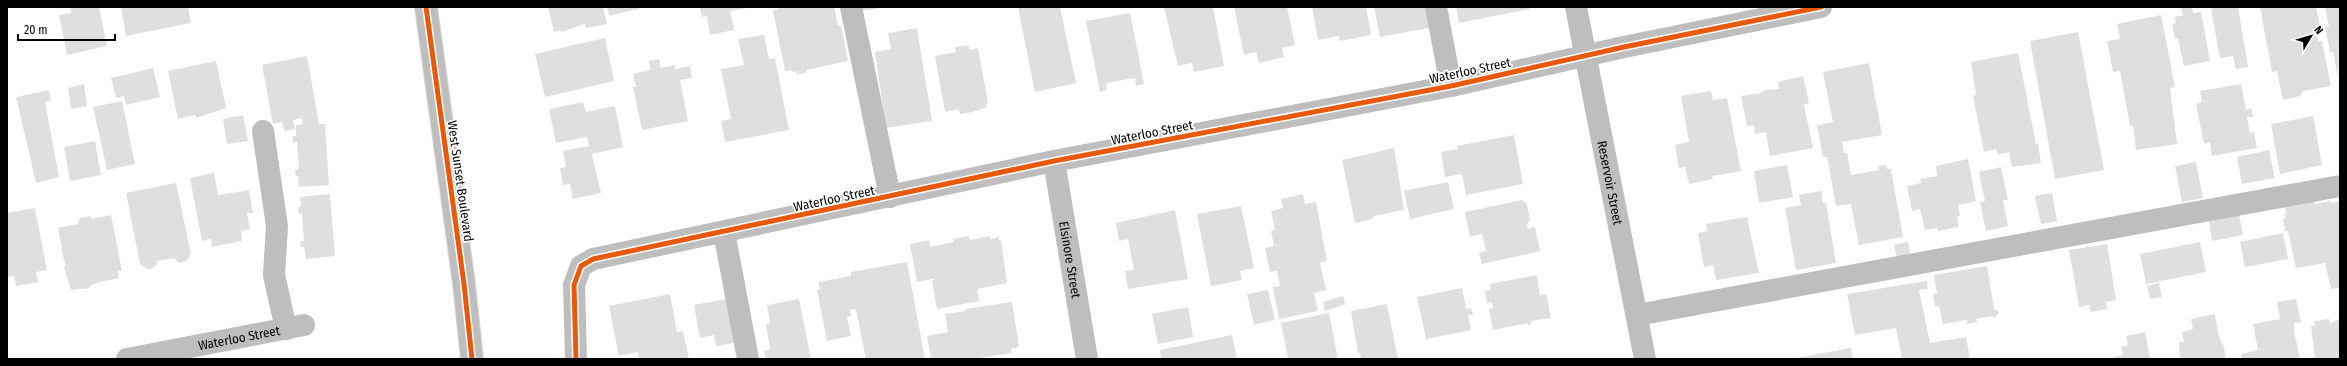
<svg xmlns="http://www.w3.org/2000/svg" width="2347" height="366" font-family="'Fira Sans Condensed',sans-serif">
<rect width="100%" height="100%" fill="#fff"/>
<!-- building -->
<g fill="#dfdfdf">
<polygon points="70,7 99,7 107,46 67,55 59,15 71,13"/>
<polygon points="121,7 188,7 191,23 126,36"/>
<polygon points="548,7 603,7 607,24 586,28 585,24 561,32 561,30 554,32"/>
<polygon points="607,7 639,7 639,9 609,16"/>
<polygon points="700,7 747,7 747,8 730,11 734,30 710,35 707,16 702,17"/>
<polygon points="782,7 834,7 838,26 841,25 848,61 806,70 807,72 797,75 796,71 792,72 792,70 785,71 773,11"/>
<polygon points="860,7 880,7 880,8 861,11"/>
<polygon points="1018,7 1060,7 1076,83 1035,92"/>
<polygon points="1164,7 1213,7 1224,66 1194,72 1192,63 1178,66"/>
<polygon points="1234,7 1287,7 1295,45 1282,48 1284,57 1259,63 1256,52 1244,55"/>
<polygon points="1312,7 1366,7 1371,35 1340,41 1339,36 1318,40"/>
<polygon points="1374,7 1431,7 1434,27 1380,37"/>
<polygon points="1456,7 1529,7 1530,9 1459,23"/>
<polygon points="2192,7 2193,13 2201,12 2210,61 2184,66 2178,38 2175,39 2172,24 2176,23 2175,17 2183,15 2181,8"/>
<polygon points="2219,7 2238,7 2248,67 2236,69 2233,56 2220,58 2211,9"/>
<polygon points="2260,7 2316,7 2321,31 2316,32 2318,41 2322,41 2331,86 2303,91 2300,96 2283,100 2277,71 2272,72"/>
<polygon points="2325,7 2340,7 2338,78 2333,52 2330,52 2325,27 2329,26"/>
<polygon points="1130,13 1144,84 1136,86 1135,78 1106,83 1107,90 1100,92 1086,21"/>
<polygon points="2161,15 2175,87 2170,88 2177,144 2136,150 2133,126 2130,126 2120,71 2113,72 2107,41 2120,39 2117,24"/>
<polygon points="917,28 932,121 886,128 875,52 891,49 888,33"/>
<polygon points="2078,32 2104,170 2055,179 2030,41"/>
<polygon points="764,35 769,59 775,58 789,130 725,142 721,121 731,119 721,69 744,65 738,39"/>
<polygon points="605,38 614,81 545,97 535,54"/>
<polygon points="968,45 970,50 978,48 988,103 986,104 987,107 973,112 960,114 959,109 945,112 935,56 956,52 955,47"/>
<polygon points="2018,53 2036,144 2038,144 2041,163 2012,167 2009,152 1998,155 1996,149 1984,152 1973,96 1976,95 1971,62"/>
<polygon points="307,56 319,124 325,124 329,185 299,187 298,176 296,176 295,170 299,169 297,142 293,142 293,136 296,136 296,125 303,124 302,118 293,120 295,129 284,131 282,122 273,124 262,65"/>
<polygon points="659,59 660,68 675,65 675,69 690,66 692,78 680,80 688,121 642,130 633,87 636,87 633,74 650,70 649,61"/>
<polygon points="216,61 226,108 196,118 195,115 178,119 168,71"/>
<polygon points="1869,63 1882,135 1842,142 1844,153 1847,153 1851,175 1879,170 1878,166 1887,165 1887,169 1891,169 1903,237 1859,245 1851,204 1836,206 1827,157 1823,157 1817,125 1833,122 1823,72"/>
<polygon points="153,68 160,97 126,105 124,96 116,98 111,78"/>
<polygon points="1803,76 1809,103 1804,105 1813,148 1770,156 1766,132 1755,134 1754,125 1747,126 1741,96 1760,93 1765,90 1779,89 1778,82"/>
<polygon points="84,84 87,106 71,109 68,88"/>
<polygon points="2241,84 2246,110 2251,108 2253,117 2247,117 2250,133 2254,132 2257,148 2212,156 2210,142 2204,144 2196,104 2202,102 2200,91"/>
<polygon points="49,90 51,100 45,102 59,177 36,183 16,97"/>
<polygon points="1711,91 1713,100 1727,98 1741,171 1712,176 1713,179 1689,184 1685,167 1679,168 1675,145 1689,142 1681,96"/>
<polygon points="122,101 135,164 107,170 93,107"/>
<polygon points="583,102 586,112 615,106 623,147 592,154 601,193 573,199 570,184 563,185 560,168 566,167 563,151 589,146 587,137 556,143 549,109"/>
<polygon points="243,115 248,141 227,144 223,119"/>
<polygon points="2313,116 2322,165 2280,174 2271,124"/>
<polygon points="1514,135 1523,184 1466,195 1462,174 1445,177 1441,152 1458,149 1457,146"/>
<polygon points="95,141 101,175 70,181 64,147"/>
<polygon points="1394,148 1404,210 1373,216 1373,219 1355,223 1342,160"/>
<polygon points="2269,150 2275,178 2242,184 2237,157"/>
<polygon points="1968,159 1976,201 1958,205 1960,216 1957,216 1959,227 1938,231 1937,228 1925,230 1920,209 1912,211 1907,186 1921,183 1920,179 1937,176 1936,166"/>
<polygon points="2196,162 2203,198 2182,202 2175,166"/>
<polygon points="1787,165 1793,197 1759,203 1754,171"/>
<polygon points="2001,167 2008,200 2003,200 2008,226 1986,231 1980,202 1985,201 1979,172"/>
<polygon points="214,173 218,195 249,190 253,213 247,213 250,229 241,231 242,241 212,247 211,239 202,241 190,178"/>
<polygon points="1448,182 1454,209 1410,219 1404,191"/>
<polygon points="176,183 191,254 186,261 179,263 174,258 157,261 158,263 153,268 147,269 140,264 126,193"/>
<polygon points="1821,191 1823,203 1826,203 1836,263 1796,270 1785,208 1801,205 1799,195"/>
<polygon points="2052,193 2057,221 2041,224 2035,196"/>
<polygon points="330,194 335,256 306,259 304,247 301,247 300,241 304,241 302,213 299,214 298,207 301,207 300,197"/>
<polygon points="1303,194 1305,204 1316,202 1327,261 1320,263 1326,290 1314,293 1318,311 1279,319 1273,287 1280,286 1277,271 1270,272 1265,248 1274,246 1271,231 1275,230 1271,211 1283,208 1281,199"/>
<polygon points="1522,200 1527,204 1530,220 1527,225 1528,229 1535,227 1540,251 1482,264 1479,253 1486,251 1482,234 1470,237 1465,212"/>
<polygon points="2315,201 2315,204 2331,201 2331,203 2340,201 2340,288 2331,289 2325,263 2296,268 2288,231 2285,231 2283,219 2286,219 2284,215 2286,214 2285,206"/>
<polygon points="1241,206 1254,268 1240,271 1242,280 1211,286 1197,214"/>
<polygon points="35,208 47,270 36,272 38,282 16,286 14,276 7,277 7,213"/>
<polygon points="1175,210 1188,279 1128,289 1125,271 1134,270 1128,239 1119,241 1116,223"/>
<polygon points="111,215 122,271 118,271 119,278 96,283 90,286 90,288 71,290 64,267 66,267 61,249 62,248 58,228 78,224 80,218 91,216 92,219"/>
<polygon points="2239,215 2243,235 2212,241 2209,221"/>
<polygon points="1747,217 1759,273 1716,280 1713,265 1704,267 1698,233 1707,231 1706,224"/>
<polygon points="2283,233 2288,259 2245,267 2240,242"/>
<polygon points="969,236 970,240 990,236 990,239 999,237 999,241 1001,240 1007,283 977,289 979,301 937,309 932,281 936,278 917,282 910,244 929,240 930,247 954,242 953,239"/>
<polygon points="1908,242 1910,254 1897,257 1894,245"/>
<polygon points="2200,242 2206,272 2146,284 2140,254"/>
<polygon points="2107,244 2116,300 2106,302 2107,309 2091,312 2089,305 2079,307 2069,250"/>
<polygon points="907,262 925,359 866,359 856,309 850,310 851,316 847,317 851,336 827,341 817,290 820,289 818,282 851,276 851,272"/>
<polygon points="1987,266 1994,309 1999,312 1995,318 1992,316 1976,319 1977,322 1967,324 1967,320 1943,324 1939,306 1935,307 1933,294 1937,293 1934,275"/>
<polygon points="1537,275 1540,296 1546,294 1551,318 1531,321 1531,324 1528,325 1528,323 1493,330 1489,309 1493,308 1492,302 1487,303 1485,291 1491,290 1490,284"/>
<polygon points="1927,281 1928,289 1919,290 1930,343 1966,337 1970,359 1902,359 1896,328 1855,335 1847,294"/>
<polygon points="2159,283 2162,297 2150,299 2147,286"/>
<polygon points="1462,288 1466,309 1471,308 1473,314 1468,315 1471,330 1426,339 1417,297"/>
<polygon points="1268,290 1275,320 1254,325 1247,294"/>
<polygon points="670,294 677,332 683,331 689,359 639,359 638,352 619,356 609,306"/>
<polygon points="1343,296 1345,304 1325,311 1323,302"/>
<polygon points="726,299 734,343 716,346 714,335 700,338 694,305"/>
<polygon points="799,299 811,359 766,359 764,351 770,349 766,324 770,323 767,305"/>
<polygon points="2296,299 2301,322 2294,323 2294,331 2300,359 2242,359 2241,354 2258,350 2253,324 2280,319 2277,302"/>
<polygon points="1012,302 1019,347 1011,349 1012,353 973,359 931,359 927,336 948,332 945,314 966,311 965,309"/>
<polygon points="1387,304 1398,359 1361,359 1360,353 1358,353 1351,311"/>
<polygon points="1188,307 1193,337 1158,344 1152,314"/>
<polygon points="1329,313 1338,359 1288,359 1281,323"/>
<polygon points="2215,314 2218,334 2222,344 2223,343 2226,359 2180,359 2179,342 2184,342 2182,332 2193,329 2191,319"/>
<polygon points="2329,319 2330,323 2340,319 2340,359 2315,359 2311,326 2315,326 2314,321"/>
<polygon points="2145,332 2150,359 2114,359 2114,357 2123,355 2121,347 2128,345 2126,336"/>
<polygon points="1232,335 1237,359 1161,359 1160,350"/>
<polygon points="1851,348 1853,359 1797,359 1796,358"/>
</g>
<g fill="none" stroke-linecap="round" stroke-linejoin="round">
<!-- major casing -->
<g stroke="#dbdbdb" stroke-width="24">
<polyline id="major" points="426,7 464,284 472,359"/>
</g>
<!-- minor -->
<g stroke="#bebebe" stroke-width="22">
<polyline points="851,7 890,197"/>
<polyline points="1436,7 1451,86"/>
<path id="s1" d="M1576,7l69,352"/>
<polyline points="263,131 277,226 274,275 286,329"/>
<path id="s2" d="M1054,161l33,198"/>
<polyline points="724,232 748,359"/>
<polyline points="1637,315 2340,186"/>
<path id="s3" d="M127,359l177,-34"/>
<polyline points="576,359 574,285 581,266 593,259 1054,161 1451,86 1624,47 1821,7"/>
</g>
<!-- major -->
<use href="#major" stroke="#bebebe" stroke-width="22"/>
<!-- cycleway casing -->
<g stroke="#fff" stroke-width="8">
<g id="cycleway">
<polyline points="426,7 464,284 472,359"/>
<polyline points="576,359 574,285 581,266 593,259 1054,161 1451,86 1624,47 1821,7"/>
</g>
</g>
<!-- cycleway -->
<use href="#cycleway" stroke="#e8590c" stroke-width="5"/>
</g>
<g text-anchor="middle" stroke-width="3.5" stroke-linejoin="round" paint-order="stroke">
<!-- street labels -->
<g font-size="13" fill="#000" stroke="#fff">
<text transform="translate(1470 70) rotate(-12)" y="5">Waterloo Street</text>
<text transform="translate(1152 132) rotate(-11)" y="5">Waterloo Street</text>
<text transform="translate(461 181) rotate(82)" y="5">West Sunset Boulevard</text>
<text dy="5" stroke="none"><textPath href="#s1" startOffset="179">Reservoir Street</textPath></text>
<text transform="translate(834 198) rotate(-12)" y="5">Waterloo Street</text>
<text dy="5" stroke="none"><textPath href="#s2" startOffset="100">Elsinore Street</textPath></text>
<text dy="5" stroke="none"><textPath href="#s3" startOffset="114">Waterloo Street</textPath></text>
</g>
</g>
<!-- border -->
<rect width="2347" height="366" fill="none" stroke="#000000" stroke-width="16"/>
<!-- north arrow -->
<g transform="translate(2311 36) rotate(52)" stroke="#ffffff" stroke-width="3" paint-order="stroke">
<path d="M0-3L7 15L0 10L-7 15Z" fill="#000000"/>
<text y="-6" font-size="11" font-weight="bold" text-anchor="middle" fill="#000000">N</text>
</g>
<!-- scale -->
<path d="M18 34v6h97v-6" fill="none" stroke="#000000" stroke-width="2"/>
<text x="24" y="34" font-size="12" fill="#000000" stroke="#ffffff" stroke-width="3" paint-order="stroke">20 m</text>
</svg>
